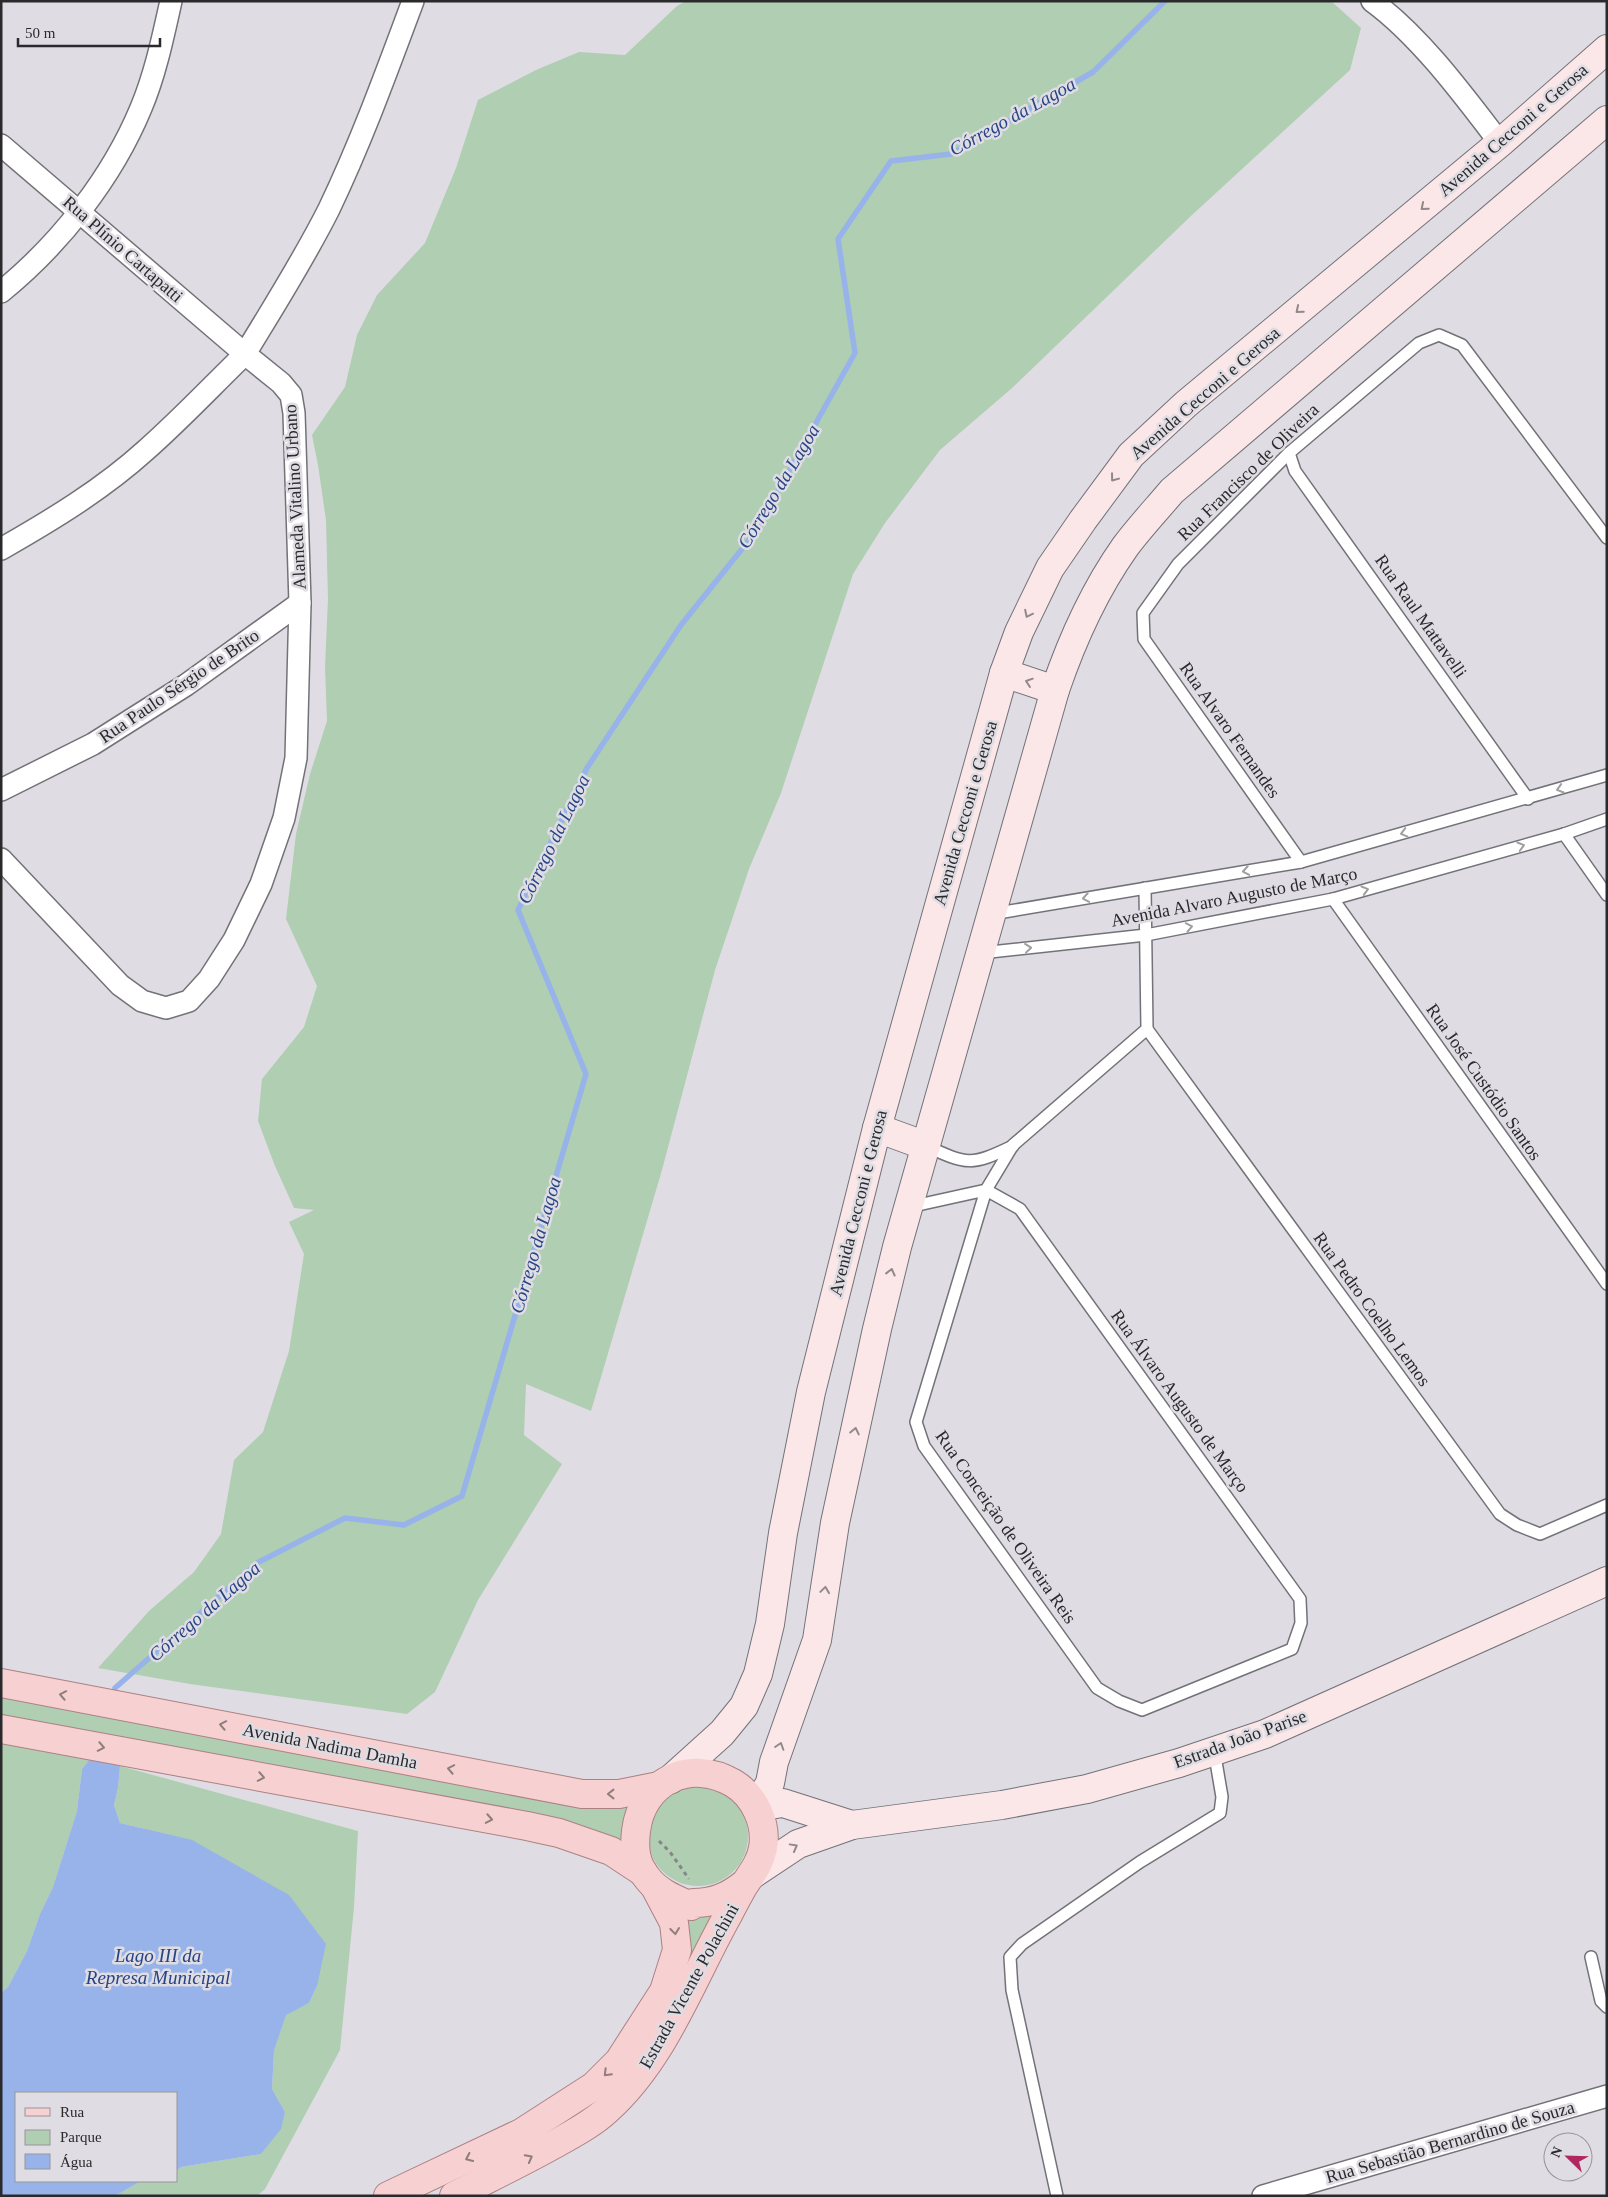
<svg xmlns="http://www.w3.org/2000/svg" width="1608" height="2197" font-family="Georgia,serif">
<rect width="100%" height="100%" fill="#dfdde3"/>
<!-- green -->
<g fill="#afceb2">
<polygon points="686,1 1331,1 1361,28 1350,70 1192,215 1012,388 940,450 885,523 853,574 781,793 749,869 715,970 662,1170 591,1411 526,1384 524,1435 562,1464 478,1600 435,1692 407,1714 190,1684 98,1668 149,1611 194,1572 221,1534 234,1460 263,1432 289,1351 304,1254 289,1222 314,1210 294,1208 275,1166 258,1121 262,1079 304,1027 317,986 286,919 296,834 310,774 327,721 325,667 328,599 326,520 318,465 312,435 345,387 357,335 377,295 425,243 456,168 478,100 536,70 579,52 625,55 677,6"/>
<polygon points="1,1697 396,1772 631,1803 621,1836 623,1846 251,1764 1,1715"/>
<polygon points="1,1741 90,1759 82,1769 77,1811 53,1887 40,1914 27,1951 8,1987 1,1993"/>
<polygon points="120,1766 358,1831 354,1907 340,2050 265,2189 257,2196 115,2196 141,2181 176,2181 176,2171 181,2167 261,2154 280,2129 285,2112 272,2089 274,2051 286,2014 309,2003 317,1986 145,1829 120,1823 114,1805 118,1788"/>
<circle cx="698" cy="1836" r="50"/>
<polygon points="677,1915 711,1916 689,1959 682,1951"/>
</g>
<!-- water -->
<polygon fill="#97b3ea" points="90,1759 120,1766 118,1788 114,1805 120,1823 192,1840 289,1895 326,1944 317,1986 309,2003 286,2015 274,2051 272,2089 285,2112 281,2129 261,2154 181,2167 176,2171 176,2093 16,2093 16,2181 141,2181 115,2196 1,2196 1,1993 8,1987 27,1951 40,1914 53,1887 77,1811 82,1769"/>
<g fill="none" stroke-linecap="round" stroke-linejoin="round">
<!-- stream -->
<polyline stroke="#97b3ea" stroke-width="5.5" points="115,1688 257,1563 345,1518 404,1525 462,1496 586,1074 518,910 587,768 681,625 754,534 855,353 838,239 891,161 951,154 1093,72 1165,1"/>
<!-- lane casing -->
<g stroke="#737278" stroke-width="14">
<g id="lane">
<polyline points="1289,453 1295,471 1528,799"/>
<polyline points="1564,834 1607,895"/>
<polyline points="1301,862 1144,639 1143,613 1178,564 1289,453 1419,343 1439,335 1462,345 1607,538"/>
<polyline points="1333,899 1607,1284"/>
<polyline points="992,914 1301,862 1607,775"/>
<polyline points="981,953 1146,935 1333,899 1564,834 1607,819"/>
<polyline points="1147,1029 1500,1514 1517,1525 1540,1534 1607,1505"/>
<path d="M926,1146c42,19 45,20 87,0"/>
<polyline points="909,1207 986,1190 1020,1209 1300,1599 1301,1623 1292,1649 1142,1710 1119,1701 1097,1688 924,1446 916,1422 986,1190 1013,1145 1147,1029 1145,888"/>
<polyline points="1591,1957 1601,2001 1607,2007"/>
<polyline points="1057,2196 1012,1990 1010,1957 1022,1944 1140,1862 1220,1813 1222,1797 1214,1750"/>
</g>
</g>
<!-- street casing -->
<g stroke="#737278" stroke-width="24">
<g id="street">
<path d="M1372,1c48,35 92,95 128,142"/>
<path d="M1,145l244,209c-33,32 -65,66 -99,96 -43,39 -94,70 -145,99"/>
<path d="M1,292c59,-48 111,-114 140,-184 14,-33 22,-71 30,-107"/>
<polyline points="1,790 93,744 186,685 300,603"/>
<path d="M1,859l119,126 22,16 24,7 23,-7 20,-22 25,-39 27,-56 23,-66 12,-60 4,-155 -6,-190 -3,-18 -10,-12 -36,-29c29,-48 59,-95 84,-145 32,-67 58,-138 84,-208"/>
<polyline points="1263,2196 1607,2096"/>
</g>
</g>
<!-- secondary casing -->
<g stroke="#737278" stroke-width="30">
<g id="secondary">
<polyline points="1004,673 1055,690"/>
<polyline points="877,1128 926,1146"/>
<polyline points="671,1779 722,1733 744,1706 758,1674 770,1624 783,1533 811,1392 877,1128 1004,673 1019,632 1050,568 1083,520 1131,455 1186,404 1500,143 1607,49"/>
<path d="M756,1807l14,-24 4,-21 43,-122 18,-117 42,-194 20,-82 158,-557c17,-50 39,-99 70,-143 14,-19 31,-37 47,-56l435,-371"/>
<polyline points="756,1807 783,1803 852,1825"/>
<polyline points="753,1874 798,1844 852,1825 1002,1805 1087,1789 1179,1763 1265,1734 1607,1581"/>
</g>
</g>
<!-- primary casing -->
<g stroke="#ac8184" stroke-width="30">
<g id="primary">
<polyline points="1,1683 582,1794 619,1794 659,1786"/>
<polyline points="1,1729 527,1826 559,1833 611,1851 643,1872"/>
<polyline points="388,2196 521,2133 594,2086 619,2061 664,1991 677,1950 674,1923 655,1887"/>
<path d="M454,2196c33,-17 67,-33 99,-51 18,-10 39,-21 54,-35 57,-51 84,-129 121,-195 5,-10 10,-19 15,-28 8,-13 17,-23 20,-39 4,-24 -8,-52 -30,-65 -43,-25 -91,-2 -97,48 -2,18 -1,33 12,48 11,14 27,20 43,27l2,-3c20,0 35,-6 51,-19"/>
</g>
</g>
<!-- path -->
<polyline stroke="#868589" stroke-width="3" stroke-dasharray="4 4" stroke-linecap="butt" points="659,1841 670,1852 689,1879"/>
<!-- lane -->
<use href="#lane" stroke="#fff" stroke-width="11"/>
<!-- street -->
<use href="#street" stroke="#fff" stroke-width="21"/>
<!-- secondary -->
<use href="#secondary" stroke="#fbe7e8" stroke-width="28"/>
<!-- primary -->
<use href="#primary" stroke="#f7d0d1" stroke-width="28"/>
</g>
<!-- one-way arrows -->
<defs><path id="oneway-chevron" d="M-2-3.5L2.5 0L-2 3.5" fill="none" stroke-width="1.6" stroke-linecap="round" stroke-linejoin="round" transform="scale(1.25)"/></defs>
<g stroke="#92888a">
<use href="#oneway-chevron" transform="translate(1424 207) rotate(140)"/>
<use href="#oneway-chevron" transform="translate(1299 310) rotate(140)"/>
<use href="#oneway-chevron" transform="translate(1114 478) rotate(127)"/>
<use href="#oneway-chevron" transform="translate(1028 614) rotate(116)"/>
<use href="#oneway-chevron" transform="translate(1029 682) rotate(-161)"/>
<use href="#oneway-chevron" transform="translate(891 1272) rotate(-76)"/>
<use href="#oneway-chevron" transform="translate(855 1431) rotate(-78)"/>
<use href="#oneway-chevron" transform="translate(825 1590) rotate(-82)"/>
<use href="#oneway-chevron" transform="translate(780 1746) rotate(-72)"/>
<use href="#oneway-chevron" transform="translate(794 1847) rotate(-29)"/>
</g>
<g stroke="#9f9fa0">
<use href="#oneway-chevron" transform="translate(1560 789) rotate(163)"/>
<use href="#oneway-chevron" transform="translate(1404 833) rotate(165)"/>
<use href="#oneway-chevron" transform="translate(1521 846) rotate(-16)"/>
<use href="#oneway-chevron" transform="translate(1246 871) rotate(170)"/>
<use href="#oneway-chevron" transform="translate(1365 890) rotate(-16)"/>
<use href="#oneway-chevron" transform="translate(1086 898) rotate(170)"/>
<use href="#oneway-chevron" transform="translate(1189 927) rotate(-11)"/>
<use href="#oneway-chevron" transform="translate(1028 948) rotate(-6)"/>
</g>
<g stroke="#907d7e">
<use href="#oneway-chevron" transform="translate(63 1695) rotate(-169)"/>
<use href="#oneway-chevron" transform="translate(223 1725) rotate(-169)"/>
<use href="#oneway-chevron" transform="translate(101 1747) rotate(11)"/>
<use href="#oneway-chevron" transform="translate(451 1769) rotate(-169)"/>
<use href="#oneway-chevron" transform="translate(261 1777) rotate(11)"/>
<use href="#oneway-chevron" transform="translate(611 1794) rotate(180)"/>
<use href="#oneway-chevron" transform="translate(489 1819) rotate(10)"/>
<use href="#oneway-chevron" transform="translate(675 1931) rotate(83)"/>
<use href="#oneway-chevron" transform="translate(607 2073) rotate(135)"/>
<use href="#oneway-chevron" transform="translate(469 2158) rotate(155)"/>
<use href="#oneway-chevron" transform="translate(529 2158) rotate(-28)"/>
</g>
<g text-anchor="middle" stroke-width="5" stroke-linejoin="round" paint-order="stroke">
<!-- street labels -->
<g font-size="18" fill="#2a2a2c" stroke="#dfdde3">
<text transform="translate(1513 130) rotate(-41)" y="6">Avenida Cecconi e Gerosa</text>
<text transform="translate(123 249) rotate(41)" y="6">Rua Plínio Cartapatti</text>
<text transform="translate(1205 393) rotate(-41)" y="6">Avenida Cecconi e Gerosa</text>
<text transform="translate(1248 472) rotate(-44)" y="6">Rua Francisco de Oliveira</text>
<text transform="translate(295 497) rotate(-93)" y="6">Alameda Vitalino Urbano</text>
<text transform="translate(1421 616) rotate(55)" y="6">Rua Raul Mattavelli</text>
<text transform="translate(179 686) rotate(-34)" y="6">Rua Paulo Sérgio de Brito</text>
<text transform="translate(1230 730) rotate(55)" y="6">Rua Alvaro Fernandes</text>
<text transform="translate(965 813) rotate(-74)" y="6">Avenida Cecconi e Gerosa</text>
<text transform="translate(1234 897) rotate(-11)" y="6">Avenida Alvaro Augusto de Março</text>
<text transform="translate(1484 1082) rotate(55)" y="6">Rua José Custódio Santos</text>
<text transform="translate(858 1203) rotate(-76)" y="6">Avenida Cecconi e Gerosa</text>
<text transform="translate(1372 1309) rotate(54)" y="6">Rua Pedro Coelho Lemos</text>
<text transform="translate(1180 1401) rotate(54)" y="6">Rua Álvaro Augusto de Março</text>
<text transform="translate(1006 1527) rotate(55)" y="6">Rua Conceição de Oliveira Reis</text>
<text transform="translate(1240 1739) rotate(-20)" y="6">Estrada João Parise</text>
<text transform="translate(330 1746) rotate(11)" y="6">Avenida Nadima Damha</text>
<text transform="translate(689 1986) rotate(-61)" y="6">Estrada Vicente Polachini</text>
<text transform="translate(1450 2142) rotate(-16)" y="6">Rua Sebastião Bernardino de Souza</text>
</g>
<!-- water labels -->
<g font-size="19" font-style="italic" fill="#264485" stroke="#dfdde3">
<text transform="translate(1012 116) rotate(-29)" y="7">Córrego da Lagoa</text>
<text transform="translate(778 486) rotate(-59)" y="7">Córrego da Lagoa</text>
<text transform="translate(553 839) rotate(-64)" y="7">Córrego da Lagoa</text>
<text transform="translate(535 1245) rotate(-74)" y="7">Córrego da Lagoa</text>
<text transform="translate(204 1611) rotate(-41)" y="7">Córrego da Lagoa</text>
<text x="158" y="1962">Lago III da<tspan x="158" dy="22">Represa Municipal</tspan></text>
</g>
</g>
<!-- border -->
<rect width="1608" height="2197" fill="none" stroke="#2a2a2c" stroke-width="5"/>
<!-- legend -->
<rect x="15" y="2092" width="162" height="90" fill="#dfdde3" stroke="#97959a"/>
<rect x="25" y="2108" width="25" height="8" fill="#f7d0d1" stroke="#97959a"/>
<text x="60" y="2117" font-size="15" fill="#2a2a2c">Rua</text>
<rect x="25" y="2130" width="25" height="15" fill="#afceb2" stroke="#97959a"/>
<text x="60" y="2142" font-size="15" fill="#2a2a2c">Parque</text>
<rect x="25" y="2154" width="25" height="15" fill="#97b3ea" stroke="#97959a"/>
<text x="60" y="2167" font-size="15" fill="#2a2a2c">Água</text>
<!-- north arrow -->
<g transform="translate(1568 2157) rotate(293)"><circle r="24" fill="#dfdde3" stroke="#97959a"/>
<path d="M0-4L9 19L0 12L-9 19Z" fill="#b22660"/>
<text y="-8" font-size="14" font-weight="bold" text-anchor="middle" fill="#2a2a2c">N</text>
</g>
<!-- scale -->
<path d="M18 38v8h142v-8" fill="none" stroke="#2a2a2c" stroke-width="2.5"/>
<text x="25" y="38" font-size="15" fill="#2a2a2c" stroke="#dfdde3" stroke-width="4" paint-order="stroke">50 m</text>
</svg>
